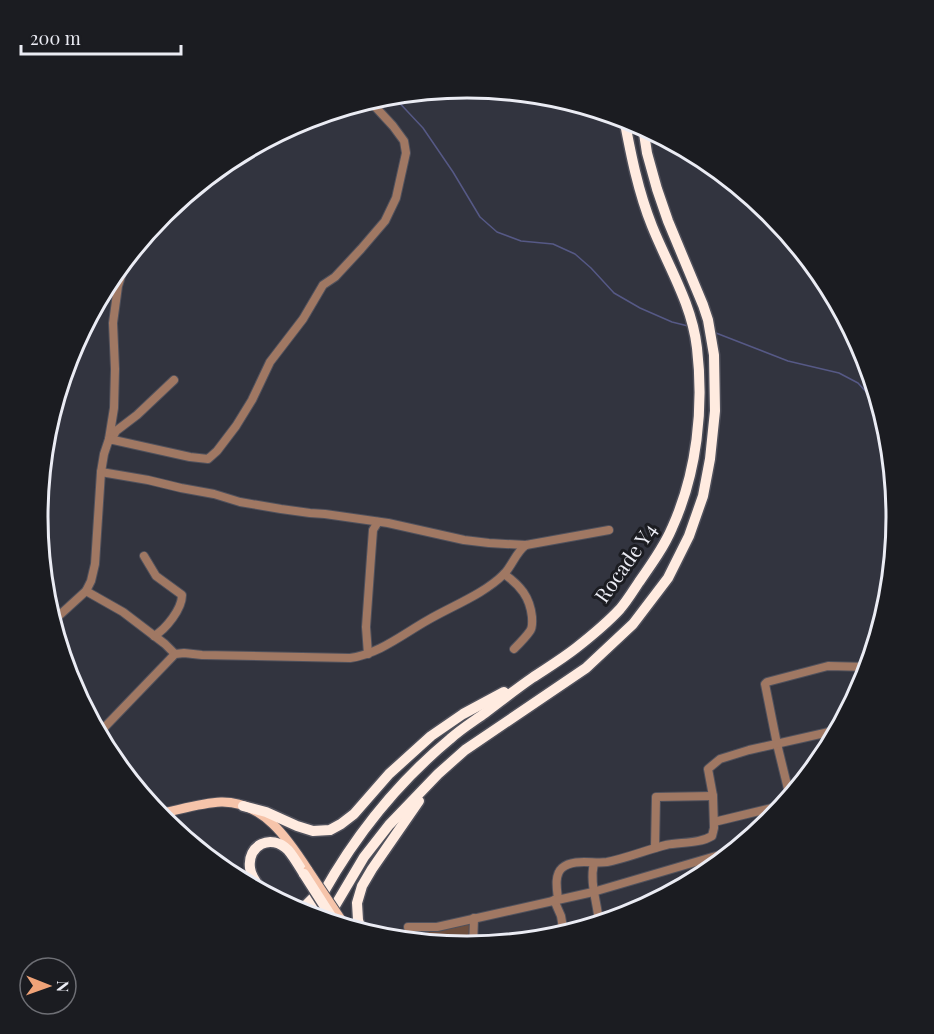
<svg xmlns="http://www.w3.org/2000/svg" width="934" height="1034" font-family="'Playfair Display',serif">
<rect width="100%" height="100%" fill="#32343f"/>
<!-- green -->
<polygon fill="#6e4f3e" points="470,924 469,946 386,939 387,934 397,929 425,933"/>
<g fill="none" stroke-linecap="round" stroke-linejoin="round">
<!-- stream -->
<g stroke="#565986" stroke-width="1.5">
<polyline points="392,95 423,128 453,172 480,217 497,232 521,241 553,244 575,254 591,268 614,293 640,308 672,322 688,326"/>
<polyline points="716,333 788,361 839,373 858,383 880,407"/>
</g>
<!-- minor casing -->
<g stroke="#50515c" stroke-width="10">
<g id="minor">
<polyline points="109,439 114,408 115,369 113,323 118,286 127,257"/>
<polyline points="111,440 116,431 137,415 174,380"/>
<polyline points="101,472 148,480 181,488 214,494 240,502 281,509 310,513 325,514 388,523 464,540 489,543 526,545 609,530"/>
<path d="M144,556l12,20 26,19c0,14 -16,34 -28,41"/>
<path d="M504,574c16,11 26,23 28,43 0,4 1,10 -2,14 -4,6 -11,13 -16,18"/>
<polyline points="86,591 123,612 165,644 175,654"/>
<polyline points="52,622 86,591 91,581 95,564 101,472 104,454 109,439 190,457 208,459 217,451 236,426 252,400 270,362 303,319 323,285 335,277 361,249 385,221 396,198 406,153 404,141 393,126 369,100"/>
<polyline points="368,654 366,627 371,557 373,530 378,522"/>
<path d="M98,734l77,-80 9,-1 18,2 148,3c29,-4 53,-24 78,-38 24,-14 56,-26 76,-46 8,-8 12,-22 22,-29"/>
<polyline points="790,797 777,744 765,684 767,682 828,666 868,667"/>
<polyline points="714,822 784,805"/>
<polyline points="655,848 656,797 713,796"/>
<path d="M594,863c-5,21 4,40 5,61"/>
<path d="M558,899c-1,-9 -4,-24 4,-31 11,-10 32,-4 45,-6 20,-4 39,-12 59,-17 14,-3 33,-1 46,-9l2,-8 -1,-32 -5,-27 12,-10 29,-9 89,-20"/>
<polyline points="554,900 561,916 564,934"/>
<polyline points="408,927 437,927 593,892 733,851"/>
<polyline points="473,946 474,918"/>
</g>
</g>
<!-- major casing -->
<g stroke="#50515c" stroke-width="11">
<path id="major" d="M158,814c21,-4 42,-11 63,-12 42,-1 67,37 87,68"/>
</g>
<!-- highway casing -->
<g stroke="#50515c" stroke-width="13">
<g id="highway">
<polyline points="243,806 266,812 297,826 313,831 330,830 341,824 354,814 389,774 431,736 463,714 504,692"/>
<path d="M264,893c-5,-7 -13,-15 -14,-25 -3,-23 21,-35 38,-18 6,7 11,16 16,24"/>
<polyline points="297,911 305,906 320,891"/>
<path d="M311,916c35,-69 80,-128 139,-177 11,-10 24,-18 35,-26 16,-12 31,-24 47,-35 15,-10 30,-19 44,-30 14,-11 32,-26 44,-39 7,-8 13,-18 19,-27 12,-17 25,-35 33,-54 25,-55 32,-120 25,-180 -5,-44 -29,-82 -45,-122 -14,-35 -21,-71 -28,-108"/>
<polyline points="326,921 364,857 389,825 438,774 465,750 586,668 633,624 668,578 689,536 703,496 710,459 715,411 714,355 708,320 703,305 668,221 657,189 647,153 643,127"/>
<polyline points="362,932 358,920 357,903 362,886 372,869 419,801"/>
</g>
</g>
<!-- minor -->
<use href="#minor" stroke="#a07863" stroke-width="8"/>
<!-- major -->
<use href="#major" stroke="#f6c4aa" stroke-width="9"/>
<!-- highway -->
<use href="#highway" stroke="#ffebe0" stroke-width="10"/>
<!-- major-bridge casing -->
<g stroke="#50515c" stroke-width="11" stroke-linecap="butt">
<polyline id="major-bridge" points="308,870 346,927"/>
</g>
<!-- highway-bridge casing -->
<g stroke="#50515c" stroke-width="13" stroke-linecap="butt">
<polyline id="highway-bridge" points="304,874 336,924"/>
</g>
<!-- major-bridge -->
<use href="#major-bridge" stroke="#f6c4aa" stroke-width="9"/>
<!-- highway-bridge -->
<use href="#highway-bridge" stroke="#ffebe0" stroke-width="10"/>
</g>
<g text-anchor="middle" stroke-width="6" stroke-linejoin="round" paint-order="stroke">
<!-- street labels -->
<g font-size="20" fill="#ebecf4" stroke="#1b1c21">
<text transform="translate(626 563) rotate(-55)" y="7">Rocade Y4</text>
</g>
</g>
<!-- crop -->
<path d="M0 0H934V1034H0ZM48 517a419 419 0 1 1 838 0a419 419 0 1 1-838 0Z" fill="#1b1c21" fill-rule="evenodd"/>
<path fill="none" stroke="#ebecf4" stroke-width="3" d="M48 517a419 419 0 1 1 838 0a419 419 0 1 1-838 0Z"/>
<!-- north arrow -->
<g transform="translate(48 986) rotate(91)"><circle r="28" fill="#1b1c21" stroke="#6e6f75" stroke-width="1.5"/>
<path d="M0-4.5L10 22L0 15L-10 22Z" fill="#f0a378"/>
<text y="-9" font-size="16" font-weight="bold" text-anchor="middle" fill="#ebecf4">N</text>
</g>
<!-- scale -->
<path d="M21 45v9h160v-9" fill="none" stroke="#ebecf4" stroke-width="3"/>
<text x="30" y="45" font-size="18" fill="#ebecf4" stroke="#1b1c21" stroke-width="4.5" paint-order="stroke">200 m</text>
</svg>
